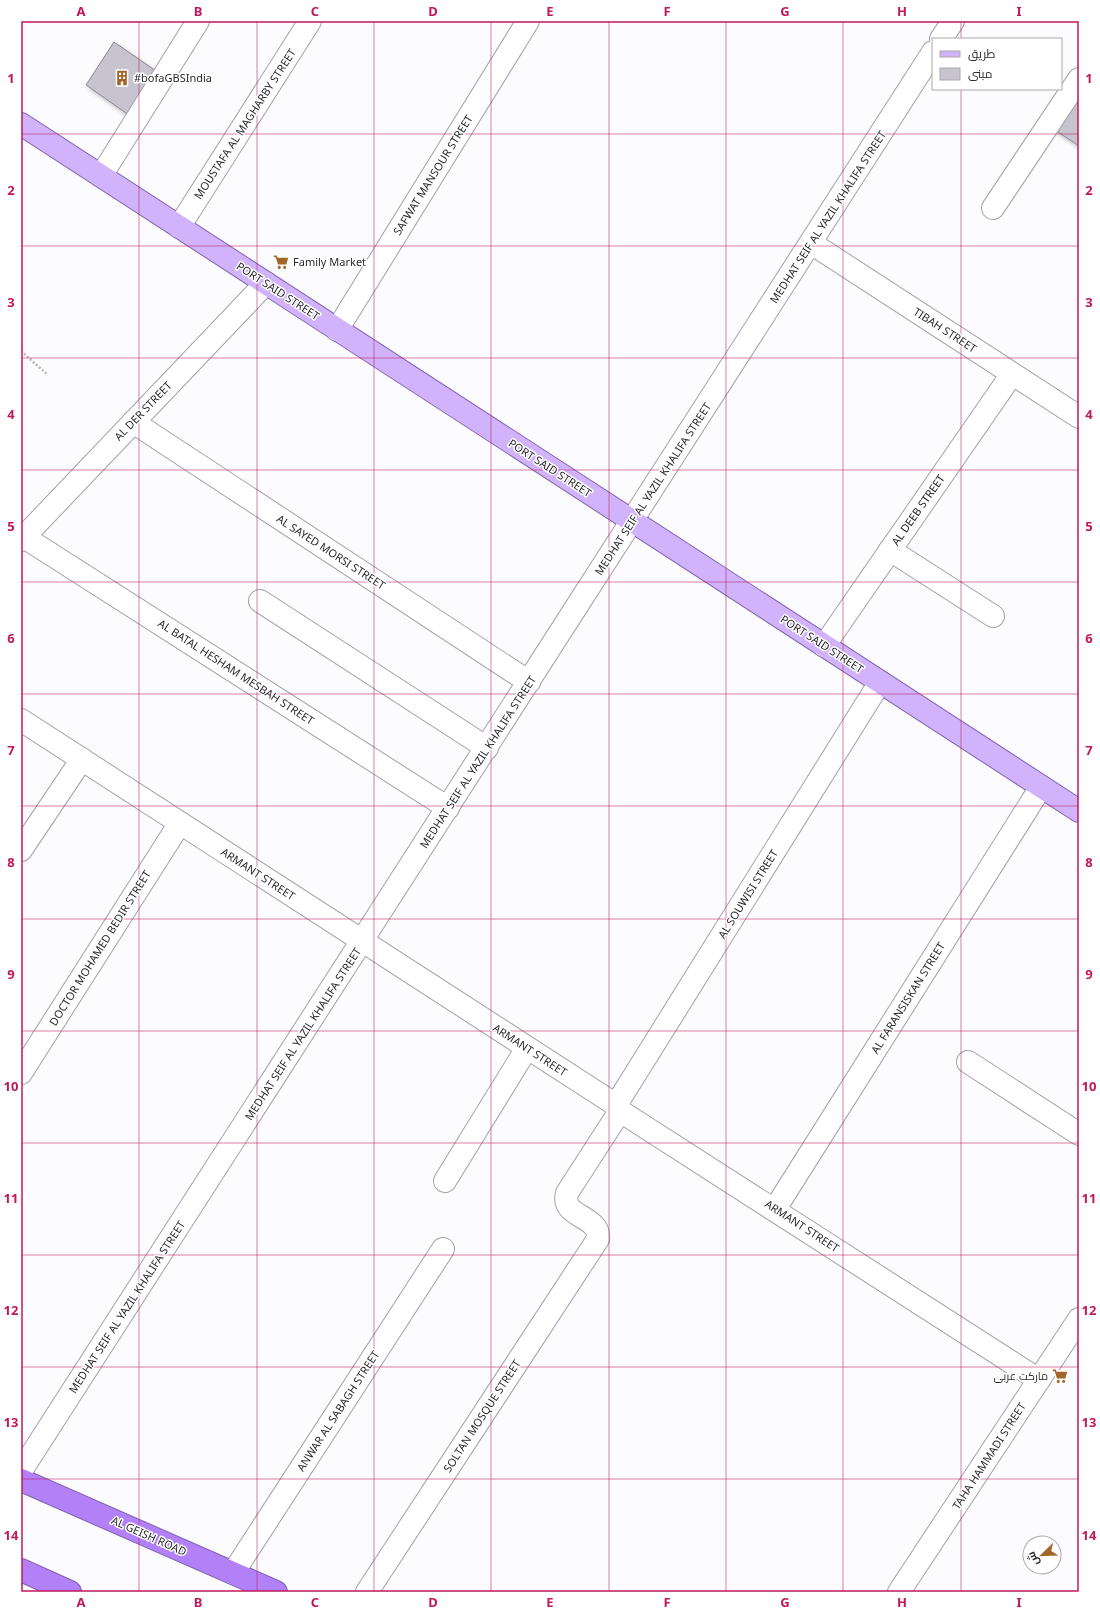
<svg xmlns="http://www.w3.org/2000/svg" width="1100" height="1613" font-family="'Noto Sans',Cairo,sans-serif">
<defs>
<filter id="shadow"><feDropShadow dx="3.5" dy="3.5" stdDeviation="2" flood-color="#0004"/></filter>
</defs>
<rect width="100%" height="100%" fill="#fcfbfd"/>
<!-- building -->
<g fill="#c7c4cf" stroke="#888590" filter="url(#shadow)">
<polygon points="114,42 156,71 136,120 86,85"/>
<polygon points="1079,86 1079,146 1052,128"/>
</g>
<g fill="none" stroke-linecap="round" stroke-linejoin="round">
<!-- minor casing -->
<g stroke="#a4a0ab" stroke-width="24">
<g id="minor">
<polyline points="941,39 953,21"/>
<polyline points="101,176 198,21"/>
<polyline points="993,208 1079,79"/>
<polyline points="179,227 310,21"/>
<polyline points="811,243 1079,417"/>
<polyline points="337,330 528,21"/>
<polyline points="133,422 529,682"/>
<polyline points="24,537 448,808"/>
<polyline points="21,540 266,283"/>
<polyline points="890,550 993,616"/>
<polyline points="260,601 487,748"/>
<polyline points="824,646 1012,374"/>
<polyline points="21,720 616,1105 620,1111 1039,1380"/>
<polyline points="21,850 82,759"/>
<polyline points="968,1062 1079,1134"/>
<polyline points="21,1073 180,823"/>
<polyline points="616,1105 880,682"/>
<polyline points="445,1181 527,1048"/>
<polyline points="775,1209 1041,787"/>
<polyline points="21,1471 933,52"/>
<polyline points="233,1573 443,1249"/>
<path d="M367,1592l231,-353c3,-24 -38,-21 -31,-46l53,-82"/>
<polyline points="899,1592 1079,1319"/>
</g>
</g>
<!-- major casing -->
<g stroke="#8262b1" stroke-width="24">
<polyline id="major" points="21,124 1079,811"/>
</g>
<!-- highway casing -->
<g stroke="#8262b1" stroke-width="24">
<g id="highway">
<polyline points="21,1480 276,1592"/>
<polyline points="21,1570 70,1592"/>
</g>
</g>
<!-- path -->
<polyline stroke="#b6b5b8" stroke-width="2.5" stroke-dasharray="2 2" stroke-linecap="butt" points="21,351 48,375"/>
<!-- minor -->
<use href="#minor" stroke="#fff" stroke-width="22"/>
<!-- major -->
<use href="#major" stroke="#d1b3fb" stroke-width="22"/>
<!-- highway -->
<use href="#highway" stroke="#b281f8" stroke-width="22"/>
</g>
<!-- grid -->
<path fill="none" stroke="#c2185b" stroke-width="1" stroke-opacity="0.55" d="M139,21v1571M257,21v1571M374,21v1571M491,21v1571M609,21v1571M726,21v1571M843,21v1571M961,21v18M961,89v1503M21,134h1058M21,246h1058M21,358h1058M21,470h1058M21,582h1058M21,694h1058M21,806h1058M21,919h1058M21,1031h1058M21,1143h1058M21,1255h1058M21,1367h1058M21,1479h1058"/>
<!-- icons -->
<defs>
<g id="building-bare" transform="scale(1.2)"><path d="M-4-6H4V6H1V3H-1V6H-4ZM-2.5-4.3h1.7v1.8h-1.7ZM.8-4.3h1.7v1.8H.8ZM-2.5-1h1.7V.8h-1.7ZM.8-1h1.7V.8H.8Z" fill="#a26728" stroke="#fff" stroke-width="2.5" paint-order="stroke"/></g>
<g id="supermarket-bare" transform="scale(1.2)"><path d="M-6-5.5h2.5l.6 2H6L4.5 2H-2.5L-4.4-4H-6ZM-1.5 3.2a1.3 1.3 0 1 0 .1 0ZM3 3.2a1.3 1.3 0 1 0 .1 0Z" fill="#a26728" stroke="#fff" stroke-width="2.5" paint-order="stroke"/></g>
</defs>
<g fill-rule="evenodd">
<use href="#building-bare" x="122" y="78"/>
<use href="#supermarket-bare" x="281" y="262"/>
<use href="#supermarket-bare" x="1060" y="1376"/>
</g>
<g text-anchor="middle" stroke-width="3" stroke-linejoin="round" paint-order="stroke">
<!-- poi labels -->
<g font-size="11" fill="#2a292d" stroke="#fff" text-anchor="start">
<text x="134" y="82">#bofaGBSIndia</text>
<text x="293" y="266">Family Market</text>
<text x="1048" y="1380" text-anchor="end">ماركت عربى</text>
</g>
<!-- street labels -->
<g font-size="11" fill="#2a292d" stroke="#fff">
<text transform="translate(245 124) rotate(-57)" y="4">MOUSTAFA AL MAGHARBY STREET</text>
<text transform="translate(433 175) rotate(-58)" y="4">SAFWAT MANSOUR STREET</text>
<text transform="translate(828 217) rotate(-57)" y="4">MEDHAT SEIF AL YAZIL KHALIFA STREET</text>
<text transform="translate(278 291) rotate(33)" y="4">PORT SAID STREET</text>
<text transform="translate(945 330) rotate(33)" y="4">TIBAH STREET</text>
<text transform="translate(143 411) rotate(-46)" y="4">AL DER STREET</text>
<text transform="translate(550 468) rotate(33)" y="4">PORT SAID STREET</text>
<text transform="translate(653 489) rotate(-57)" y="4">MEDHAT SEIF AL YAZIL KHALIFA STREET</text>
<text transform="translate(918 510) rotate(-55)" y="4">AL DEEB STREET</text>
<text transform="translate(331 552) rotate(33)" y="4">AL SAYED MORSI STREET</text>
<text transform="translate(822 644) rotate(33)" y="4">PORT SAID STREET</text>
<text transform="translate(236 672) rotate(33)" y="4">AL BATAL HESHAM MESBAH STREET</text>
<text transform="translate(478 762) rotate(-57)" y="4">MEDHAT SEIF AL YAZIL KHALIFA STREET</text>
<text transform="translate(258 874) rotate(33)" y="4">ARMANT STREET</text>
<text transform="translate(748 894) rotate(-58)" y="4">AL SOUWISI STREET</text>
<text transform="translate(100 948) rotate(-58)" y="4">DOCTOR MOHAMED BEDIR STREET</text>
<text transform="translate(908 998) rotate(-58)" y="4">AL FARANSISKAN STREET</text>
<text transform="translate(303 1034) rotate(-57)" y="4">MEDHAT SEIF AL YAZIL KHALIFA STREET</text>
<text transform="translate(530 1050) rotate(33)" y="4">ARMANT STREET</text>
<text transform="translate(802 1226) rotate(33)" y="4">ARMANT STREET</text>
<text transform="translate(127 1307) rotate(-57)" y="4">MEDHAT SEIF AL YAZIL KHALIFA STREET</text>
<text transform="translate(338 1411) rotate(-57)" y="4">ANWAR AL SABAGH STREET</text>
<text transform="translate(482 1416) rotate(-57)" y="4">SOLTAN MOSQUE STREET</text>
<text transform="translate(989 1456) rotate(-57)" y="4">TAHA HAMMADI STREET</text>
<text transform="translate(149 1536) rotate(24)" y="4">AL GEISH ROAD</text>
</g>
</g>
<!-- border -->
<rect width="1100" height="1613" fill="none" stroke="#ffffff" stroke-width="44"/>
<!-- legend -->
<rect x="932" y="38" width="130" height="52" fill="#ffffff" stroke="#aaa9ab"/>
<rect x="940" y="51" width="20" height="6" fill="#d1b3fb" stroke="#aaa9ab"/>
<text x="968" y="58" font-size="12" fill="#2a292d">طريق</text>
<rect x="940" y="68" width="20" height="12" fill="#c7c4cf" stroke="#aaa9ab"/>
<text x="968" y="78" font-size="12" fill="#2a292d">مبنى</text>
<!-- north arrow -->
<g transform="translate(1042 1555) rotate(247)"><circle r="19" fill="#ffffff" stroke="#aaa9ab"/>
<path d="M0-3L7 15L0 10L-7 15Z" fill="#a26728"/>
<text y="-6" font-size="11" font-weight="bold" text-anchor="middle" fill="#2a292d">ش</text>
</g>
<rect x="22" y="22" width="1056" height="1569" fill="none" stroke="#c2185b" stroke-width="1.5"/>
<g font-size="13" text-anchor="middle" font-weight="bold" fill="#c2185b">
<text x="81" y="16">A</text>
<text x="198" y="16">B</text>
<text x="315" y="16">C</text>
<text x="433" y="16">D</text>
<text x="550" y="16">E</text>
<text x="667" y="16">F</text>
<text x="785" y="16">G</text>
<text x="902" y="16">H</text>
<text x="1019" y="16">I</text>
<text x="11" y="83">1</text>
<text x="1089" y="83">1</text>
<text x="11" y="195">2</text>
<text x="1089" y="195">2</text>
<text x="11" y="307">3</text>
<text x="1089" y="307">3</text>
<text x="11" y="419">4</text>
<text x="1089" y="419">4</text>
<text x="11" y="531">5</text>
<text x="1089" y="531">5</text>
<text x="11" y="643">6</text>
<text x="1089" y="643">6</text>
<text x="11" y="755">7</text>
<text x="1089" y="755">7</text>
<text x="11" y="867">8</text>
<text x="1089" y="867">8</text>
<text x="11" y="979">9</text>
<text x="1089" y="979">9</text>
<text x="11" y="1091">10</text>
<text x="1089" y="1091">10</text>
<text x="11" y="1203">11</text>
<text x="1089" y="1203">11</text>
<text x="11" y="1315">12</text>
<text x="1089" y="1315">12</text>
<text x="11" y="1427">13</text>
<text x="1089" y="1427">13</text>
<text x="11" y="1540">14</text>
<text x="1089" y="1540">14</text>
<text x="81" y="1607">A</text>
<text x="198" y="1607">B</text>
<text x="315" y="1607">C</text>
<text x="433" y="1607">D</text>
<text x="550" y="1607">E</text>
<text x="667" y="1607">F</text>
<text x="785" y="1607">G</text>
<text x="902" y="1607">H</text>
<text x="1019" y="1607">I</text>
</g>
</svg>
